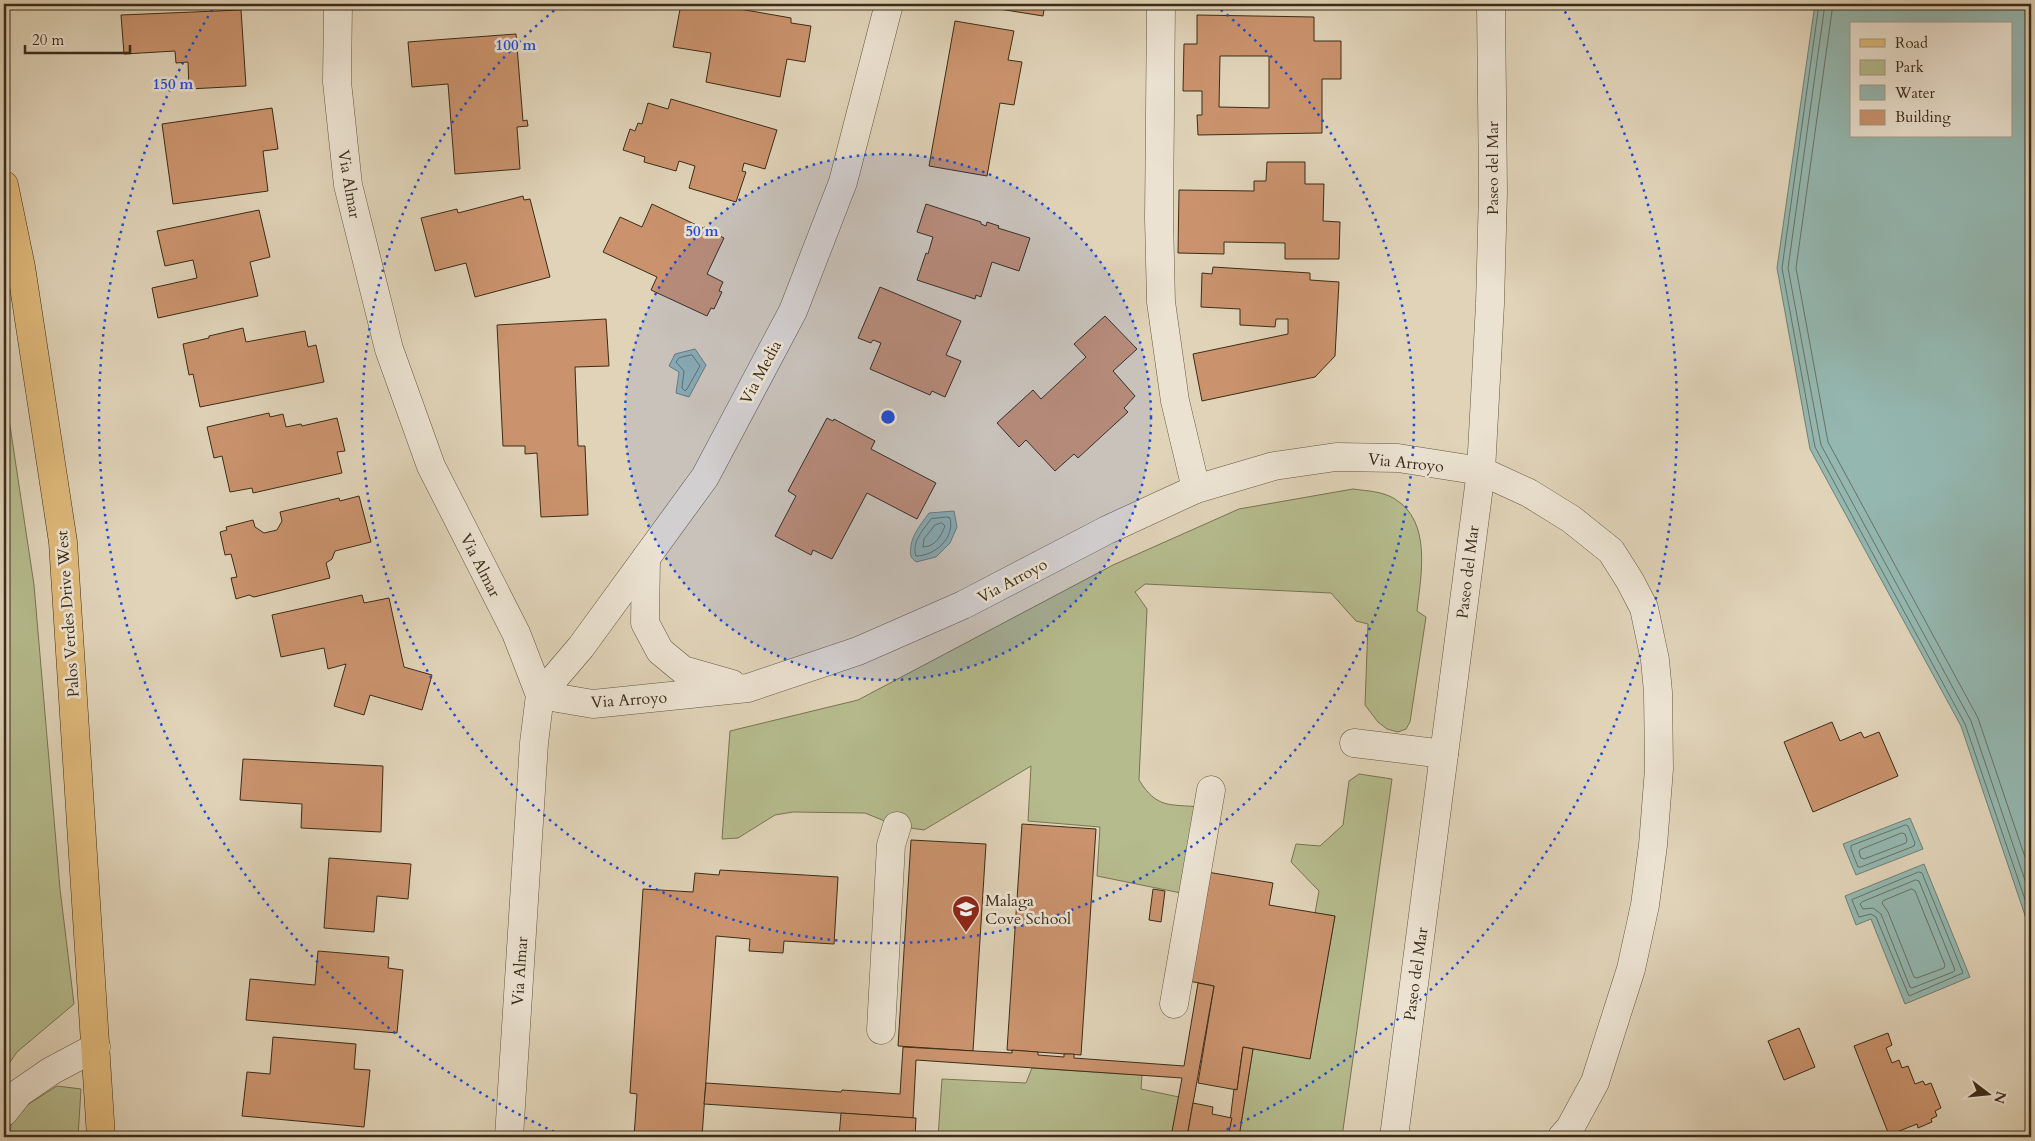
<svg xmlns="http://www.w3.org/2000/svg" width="2035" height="1141" font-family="Cardo,serif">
<rect width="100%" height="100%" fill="#e0d3b8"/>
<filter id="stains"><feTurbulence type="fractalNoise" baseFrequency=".004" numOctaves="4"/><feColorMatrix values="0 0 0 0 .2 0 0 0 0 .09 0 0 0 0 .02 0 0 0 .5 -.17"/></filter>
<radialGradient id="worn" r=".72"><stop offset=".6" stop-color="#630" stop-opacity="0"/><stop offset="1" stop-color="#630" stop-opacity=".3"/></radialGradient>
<!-- green -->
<g fill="#b5bb8d" stroke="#787452">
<polygon points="4,386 34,585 60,889 74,1004 17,1052 4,1071"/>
<path d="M1353,489c14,2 29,2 42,10 37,23 26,76 22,112l9,6 -16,105 -4,7 -8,3 -11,-3 -9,-7 -13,-17 3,-81 -12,-3 -25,-28 -186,-9 -10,8 12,17 -8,171c18,29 30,24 61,27l-14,87 -89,-18 3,-49 -72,-6 3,-55 -107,64 -27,-4 -32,-13 -72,-1 -18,3 -37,23 -16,1 8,-108 128,-31 255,-135 126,-56z"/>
<polygon points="1359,774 1392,779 1342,1137 1239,1137 1253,1049 1310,1058 1335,916 1315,913 1319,891 1291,862 1296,844 1320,846 1343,825 1349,781"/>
<polygon points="1032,1068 1142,1075 1141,1089 1179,1097 1171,1137 938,1137 942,1079 1026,1083"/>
<polygon points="57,1086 81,1089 78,1137 9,1137 13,1114"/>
</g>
<!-- water -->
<g fill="#94b7b0" stroke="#707f73" fill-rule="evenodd">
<path d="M1815,4h216v929l-70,-207 -151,-277 -33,-181zM1851,24h160v112h-160z"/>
<polygon points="695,349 706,365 689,397 676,393 679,372 669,366 675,354"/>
<path d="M954,511l3,16 -7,16 -14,14 -20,5 -5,-5c-3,-18 8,-30 18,-44z"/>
<polygon points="1910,818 1923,849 1856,875 1843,844"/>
<polygon points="1924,864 1970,977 1905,1004 1871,919 1856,925 1845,896"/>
</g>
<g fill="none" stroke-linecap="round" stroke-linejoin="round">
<!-- shore -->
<g stroke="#687264" stroke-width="1">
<polyline points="1819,4 1782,268 1815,447 1965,724 2031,917"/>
<polyline points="1825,4 1788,268 1821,445 1971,721 2031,898"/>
<polyline points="1833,4 1796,268 1828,442 1978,718 2031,875"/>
<polygon points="692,355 700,366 687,389 685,391 682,388 684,371 676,362 679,358"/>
<path d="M947,517l3,1c5,20 -15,38 -34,38 -5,-14 8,-27 15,-37z"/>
<path d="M942,523l3,3c-4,10 -10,21 -22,21l1,-8 11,-14z"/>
<polygon points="1906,825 1908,826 1915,843 1914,846 1861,867 1858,867 1851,849 1851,846"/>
<polygon points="1902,833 1905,834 1907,840 1906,843 1864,859 1861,858 1859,852 1860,850"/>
<polygon points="1919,872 1922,873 1963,973 1909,996 1876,917 1871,914 1859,917 1852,900"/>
<polygon points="1916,880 1919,881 1955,970 1953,972 1912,988 1910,987 1881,914 1873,908 1863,909 1860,904 1862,902"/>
<polygon points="1912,889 1915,891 1945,965 1944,968 1917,978 1914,977 1888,912 1882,903 1883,901"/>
</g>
</g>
<!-- building -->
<g fill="#ca936d" stroke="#3b2c18" fill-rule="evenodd">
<polygon points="681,4 711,4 791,18 791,23 811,26 805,62 787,59 780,97 706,82 711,53 673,47"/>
<polygon points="968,4 1045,4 1043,16"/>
<polygon points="241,10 246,86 189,89 188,62 176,63 175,51 124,54 121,15"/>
<path d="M1197,15l117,2v24h27v38h-19v54l-124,2 -1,-20h5v-24h-19l1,-47h13zM1220,56h49v52l-50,-1z"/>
<polygon points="955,21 1014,31 1008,60 1022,62 1014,105 1000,103 987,176 929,166"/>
<polygon points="516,34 523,121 527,120 528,126 517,127 520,169 455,174 448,84 412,87 408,42"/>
<polygon points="671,99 777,130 765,169 744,163 742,171 746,172 736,202 689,188 695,166 679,161 676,171 644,162 645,157 623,150 630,129 635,131 638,123 642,124 648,103 668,109"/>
<polygon points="272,108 278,149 263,151 268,191 173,204 162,124"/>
<polygon points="1267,162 1305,162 1305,184 1324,184 1323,221 1340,222 1339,259 1285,259 1285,243 1224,242 1224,254 1178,253 1179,190 1254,191 1254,181 1266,181"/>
<polygon points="523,196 524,200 530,199 550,277 475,297 466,263 435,271 421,218 457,209 458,213"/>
<polygon points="652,204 724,238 707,274 723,282 719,291 722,292 714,309 711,308 707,316 651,290 657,277 603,252 620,217 642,227"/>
<polygon points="926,204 981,222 981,224 986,226 987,222 999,226 998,228 1030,238 1019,271 992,262 981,297 976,295 975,299 917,280 926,253 928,254 933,237 917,232"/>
<polygon points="259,210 270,257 250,262 258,296 158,318 152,288 197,278 193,260 165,266 157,231"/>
<polygon points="1213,267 1310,273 1310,280 1339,282 1335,356 1315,377 1202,401 1193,354 1288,334 1288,319 1276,319 1275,327 1240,325 1240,309 1201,307 1202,273 1212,274"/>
<polygon points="880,287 961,321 946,355 961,361 945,397 932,391 930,395 870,369 881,343 873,340 871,343 858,338"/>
<polygon points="1105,316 1137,349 1113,371 1135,396 1124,408 1128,412 1078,458 1074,454 1055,471 1026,440 1019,447 997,423 1033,390 1041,399 1086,357 1074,344"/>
<polygon points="606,319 609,366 575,367 578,446 585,446 588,515 541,517 537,453 525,454 525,446 503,446 497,325"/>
<polygon points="243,328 246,342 305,331 308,347 316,345 324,382 200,407 193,374 189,375 183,344 209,338 209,336"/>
<polygon points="269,413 270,417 283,414 286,427 301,424 302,426 337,418 345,451 337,452 342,473 253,493 252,488 230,492 222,456 214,458 207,427"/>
<polygon points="827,418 833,421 834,419 875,441 871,449 936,483 917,519 867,493 832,559 813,550 811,555 775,536 796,496 788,491"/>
<polygon points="359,496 371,542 335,551 332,559 326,563 330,578 254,597 249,595 236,599 231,578 237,577 231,554 225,555 220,532 227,530 226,527 253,520 255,527 264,533 277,530 282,521 280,512 339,498 340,501"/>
<polygon points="362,595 364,603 389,598 404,667 432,675 422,710 370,695 364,715 334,706 346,664 328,669 324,648 281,657 272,615"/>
<polygon points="1832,722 1840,741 1861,732 1864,738 1879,732 1898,776 1813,812 1784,742"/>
<polygon points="243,759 383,766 381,832 301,828 302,804 240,800"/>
<polygon points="1022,824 1096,829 1081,1055 1007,1050"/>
<polygon points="911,840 986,844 973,1051 898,1046"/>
<polygon points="329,858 411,864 408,899 377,896 374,932 324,928"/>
<polygon points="720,870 838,877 834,944 784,941 783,953 749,951 750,939 716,936 702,1137 634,1137 637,1094 630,1093 643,889 693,892 695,873 719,875"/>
<polygon points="1207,872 1273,883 1269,905 1335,916 1310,1059 1243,1047 1237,1090 1198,1083 1214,986 1184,980"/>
<polygon points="1153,889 1165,891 1161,922 1149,920"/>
<polygon points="318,951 389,957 388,968 403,970 397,1033 246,1020 250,979 315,985"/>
<polygon points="1198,983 1214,986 1187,1137 1171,1137 1182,1078 916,1060 913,1118 704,1104 706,1083 841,1092 842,1090 900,1094 903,1047 1012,1053 1012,1050 1038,1052 1038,1055 1064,1057 1064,1054 1074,1054 1074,1058 1184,1066"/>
<polygon points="1799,1028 1815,1067 1784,1080 1768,1041"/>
<polygon points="1888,1033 1892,1045 1886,1048 1892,1063 1899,1060 1902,1068 1908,1066 1915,1084 1923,1081 1925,1085 1931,1083 1941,1108 1935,1111 1937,1116 1931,1119 1932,1122 1918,1128 1917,1124 1889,1135 1854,1046"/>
<polygon points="273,1037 356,1044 354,1069 370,1070 364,1127 242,1116 247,1072 270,1074"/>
<polygon points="1243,1047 1253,1049 1239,1137 1228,1137 1234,1089 1237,1090"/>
<polygon points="1193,1103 1213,1107 1212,1114 1232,1118 1228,1137 1187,1137"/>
<polygon points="841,1113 916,1118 915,1137 839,1137"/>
</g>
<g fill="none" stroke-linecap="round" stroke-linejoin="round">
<!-- minor casing -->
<g stroke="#645640" stroke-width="29">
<g id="minor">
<polyline points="338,4 337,82 348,185 389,349 431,466 516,633 540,695 534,743 509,1137"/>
<polyline points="1161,4 1159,218 1161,302 1175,401 1196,489"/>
<polyline points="646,558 645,623 660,651 683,670 732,684"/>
<polyline points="540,695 593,704 748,688 858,651 963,605 1107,530 1196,489 1274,466 1336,457 1398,458 1481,471 1529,493 1571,519 1611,551 1630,581 1644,608 1655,660 1658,692 1659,769 1653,845 1645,905 1631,969 1595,1082 1570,1128 1562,1137"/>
<polyline points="540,695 581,647 705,477 793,311 843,182 889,4"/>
<polyline points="1354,743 1444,754"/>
<polyline points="1174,1004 1211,790"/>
<polyline points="881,1030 891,845 897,826"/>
<polyline points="4,1112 19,1093 51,1071 96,1047"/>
<polyline points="1394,1137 1481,471 1490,304 1493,192 1491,4"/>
</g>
</g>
<!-- major casing -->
<g stroke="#3b2c18" stroke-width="29">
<polyline id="major" points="4,185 21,267 63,542 101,1137"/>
</g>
<!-- minor -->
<use href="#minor" stroke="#ebe2d1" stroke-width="28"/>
<!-- major -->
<use href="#major" stroke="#e0ba7c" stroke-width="28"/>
</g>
<!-- distance rings -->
<circle cx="888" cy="417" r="263" fill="#1d4ed8" fill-opacity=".12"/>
<g fill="none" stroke="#1d4ed8" stroke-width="2.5" stroke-dasharray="2.5 5">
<circle cx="888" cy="417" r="263"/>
<path d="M1215 5A526 526 0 1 1 561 5"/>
<path d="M561 1135A789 789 0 0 1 215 5M1561 5A789 789 0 0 1 1215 1135"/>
</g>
<!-- icons -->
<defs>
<g id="school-pin" transform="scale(1.4375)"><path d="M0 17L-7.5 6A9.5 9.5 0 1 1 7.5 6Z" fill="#8f2418" stroke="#ebe2d1"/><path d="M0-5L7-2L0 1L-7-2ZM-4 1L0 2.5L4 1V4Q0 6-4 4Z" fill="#fff"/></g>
</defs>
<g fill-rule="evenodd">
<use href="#school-pin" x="966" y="909"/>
</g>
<g text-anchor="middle" stroke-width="5" stroke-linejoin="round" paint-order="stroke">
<!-- street labels -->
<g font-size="16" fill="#3b2c18" stroke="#ebe2d1">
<text transform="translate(1492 168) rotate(-90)" y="6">Paseo del Mar</text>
<text transform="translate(350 184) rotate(80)" y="6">Via Almar</text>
<text transform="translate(760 372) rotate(-62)" y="6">Via Media</text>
<text transform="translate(1406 462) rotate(6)" y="6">Via Arroyo</text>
<text transform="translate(481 565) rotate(63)" y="6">Via Almar</text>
<text transform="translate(1467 572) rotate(-83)" y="6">Paseo del Mar</text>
<text transform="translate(1012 580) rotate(-28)" y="6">Via Arroyo</text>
<text transform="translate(67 614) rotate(-94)" y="6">Palos Verdes Drive West</text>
<text transform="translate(629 699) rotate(-4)" y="6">Via Arroyo</text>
<text transform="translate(519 971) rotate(-86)" y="6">Via Almar</text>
<text transform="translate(1415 974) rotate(-82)" y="6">Paseo del Mar</text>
</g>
<!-- poi labels -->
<g font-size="16" fill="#3b2c18" stroke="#ebe2d1" text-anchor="start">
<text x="985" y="906">Malaga<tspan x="985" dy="18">Cove School</tspan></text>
</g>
</g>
<circle cx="888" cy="417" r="8" fill="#1d4ed8" stroke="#ebe2d1" stroke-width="2.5"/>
<g font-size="15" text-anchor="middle" font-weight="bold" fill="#1d4ed8" stroke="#ebe2d1" stroke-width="5" stroke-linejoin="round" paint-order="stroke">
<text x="516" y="50">100 m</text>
<text x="173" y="89">150 m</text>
<text x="702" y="236">50 m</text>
</g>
<!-- margin -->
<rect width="2035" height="1141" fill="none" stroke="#e0d3b8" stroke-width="20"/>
<rect x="5" y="5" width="2025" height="1131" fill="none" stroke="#3b2c18" stroke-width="2.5"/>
<rect x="10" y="10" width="2015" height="1121" fill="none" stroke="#3b2c18"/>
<!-- legend -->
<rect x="1850" y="22" width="162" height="115" fill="#ebe2d1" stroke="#a59987"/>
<rect x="1860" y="39" width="25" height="8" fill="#e0ba7c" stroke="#a59987"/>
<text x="1895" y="48" font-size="15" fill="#3b2c18">Road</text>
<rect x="1860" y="60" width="25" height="15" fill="#b5bb8d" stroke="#a59987"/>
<text x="1895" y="72" font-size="15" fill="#3b2c18">Park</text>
<rect x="1860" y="85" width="25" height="15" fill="#94b7b0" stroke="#a59987"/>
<text x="1895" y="98" font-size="15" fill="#3b2c18">Water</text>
<rect x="1860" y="110" width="25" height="15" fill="#ca936d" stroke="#a59987"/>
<text x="1895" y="122" font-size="15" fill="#3b2c18">Building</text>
<!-- north arrow -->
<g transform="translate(1988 1094) rotate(106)" stroke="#ebe2d1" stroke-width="4" paint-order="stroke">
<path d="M0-4L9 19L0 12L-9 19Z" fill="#3b2c18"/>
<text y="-8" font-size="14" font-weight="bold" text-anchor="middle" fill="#3b2c18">N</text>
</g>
<!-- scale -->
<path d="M25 45v8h105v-8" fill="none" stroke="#3b2c18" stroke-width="2.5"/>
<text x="32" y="45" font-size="15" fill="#3b2c18" stroke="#ebe2d1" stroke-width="4" paint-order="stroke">20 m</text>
<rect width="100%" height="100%" filter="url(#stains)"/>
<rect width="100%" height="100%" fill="url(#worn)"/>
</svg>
